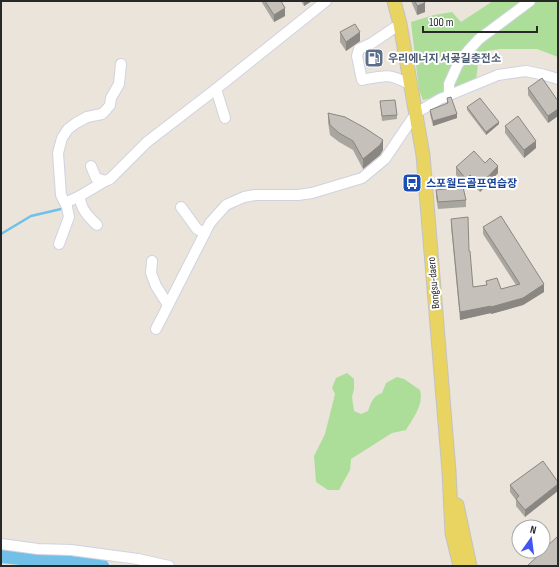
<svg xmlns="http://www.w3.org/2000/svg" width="559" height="567" font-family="'Sofia Sans Condensed','Noto Sans KR',sans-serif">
<rect width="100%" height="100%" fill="#eae4da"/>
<!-- green -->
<g fill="#acde99">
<polygon points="493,1 558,1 558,57 537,49 500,49 487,51 478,63 476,81 439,96 423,100 419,90 411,22 434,15 452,12 461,22"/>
<path d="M347,373l7,6v10l-2,8 2,14 7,3 7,-3c3,-9 5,-15 14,-18l4,-10 11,-6 7,2 16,11c4,15 -7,28 -14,40l-14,3 -41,26 -1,11 -11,20h-11l-12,-8 -2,-26 11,-22 10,-40 -3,-6 4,-10z"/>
</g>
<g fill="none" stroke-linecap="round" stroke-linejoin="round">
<!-- stream -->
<polyline stroke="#72c0e8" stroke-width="2.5" points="1,234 31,216 61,209"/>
<!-- river -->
<polyline stroke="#72c0e8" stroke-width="14" points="1,556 102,566"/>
<!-- minor casing -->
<g stroke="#d0d2e1" stroke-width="12">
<g id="minor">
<path d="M400,24l-28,19 -13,6 -2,7 5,24c24,-5 27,-7 49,5"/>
<polyline points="216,89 225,118"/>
<polyline points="449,95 449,84 458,64 468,51 479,39 530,1"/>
<polyline points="91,166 96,178 105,181 110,179 147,142 216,89 326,1"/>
<path d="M80,196c0,13 9,21 17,29"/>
<polyline points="65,203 80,196 105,181"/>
<polyline points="181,207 197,229 205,233"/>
<polyline points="59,244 69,217 67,207 61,195 58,153 62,138 68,129 76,123 87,117 102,114 106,110 110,105 111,98 119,84 121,64"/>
<polyline points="152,261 151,273 156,286 168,305"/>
<polyline points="156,329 210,223 226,205 244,197 255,195 298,195 312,193 362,178 385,159 416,113 440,99 498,75 526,71 545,75 558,79"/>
<polyline points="1,544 38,549 71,550 138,559 169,566"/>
</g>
</g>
<!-- major casing -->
<g stroke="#c3c3c3" stroke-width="15">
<g id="major">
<polyline points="394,1 400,24 423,155 449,471 452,533 460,566"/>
<polyline points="457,505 470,566"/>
</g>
</g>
<!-- minor -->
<use href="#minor" stroke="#fff" stroke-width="10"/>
<!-- major -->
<use href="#major" stroke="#e9d361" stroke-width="13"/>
</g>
<!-- wall -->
<g fill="#a9a6a0">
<polygon points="261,1 281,1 285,16 274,22"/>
<polygon points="301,1 312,1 304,6"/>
<polygon points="411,1 424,1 425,12 417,15"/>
<polygon points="340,32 360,41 346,51 340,42"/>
<polygon points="528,88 558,101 558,116 548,123 528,95"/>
<polygon points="447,98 457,118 433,126 430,114 430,110 447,104"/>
<polygon points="380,101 397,115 397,119 382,121"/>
<polygon points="467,107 499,124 486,135 467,110"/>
<polygon points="328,113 383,150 380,155 363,169 353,150 339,142 330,135 328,122"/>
<polygon points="505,126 536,148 524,158 505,133"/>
<polygon points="485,163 498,173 480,192 470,182 466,186 456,175 456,167"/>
<polygon points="436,190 466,200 466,207 438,209 436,197"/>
<polygon points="451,219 469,251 473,287 486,285 486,281 501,289 516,285 483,234 483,227 544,292 523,305 491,314 491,313 460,320 451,226"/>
<polygon points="543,461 525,517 516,506 516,500 510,492 510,485"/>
</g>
<!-- shaded-wall -->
<g fill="#8a8782">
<polygon points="304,1 312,1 304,6"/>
<polygon points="425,3 425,12 417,15 417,6"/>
<polygon points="285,8 285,16 274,22 274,15"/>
<polygon points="360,32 360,41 346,51 346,42"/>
<polygon points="558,109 558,116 548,123 548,116"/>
<polygon points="457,114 457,118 433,126 433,121"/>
<polygon points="499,122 499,124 486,135 486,132"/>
<polygon points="383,140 383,150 380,155 363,169 363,159"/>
<polygon points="536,141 536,148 524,158 524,150"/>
<polygon points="498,166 498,173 480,192 480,185"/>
<polygon points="470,175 470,182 466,186 466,179"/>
<polygon points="544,284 544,292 523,305 491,314 491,307"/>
<polygon points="491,306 491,313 460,320 460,312"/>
<polygon points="558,484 558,491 525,517 525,510"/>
</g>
<!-- building -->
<g fill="#c5c1ba" stroke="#8a8782">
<polygon points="265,1 281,1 285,8 274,15"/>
<polygon points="415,1 424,1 425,3 417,6"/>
<polygon points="355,24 360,32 346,42 340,32"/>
<polygon points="542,78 558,101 558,109 548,116 528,88"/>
<polygon points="451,97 457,114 433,121 430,110 448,103 447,98"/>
<polygon points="480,98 499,122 486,132 467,107"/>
<polygon points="395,100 397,115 382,116 380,101"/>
<polygon points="328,113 345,117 365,128 383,140 380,145 363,159 353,141 339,133 330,125"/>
<polygon points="518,116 536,141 524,150 505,126"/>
<polygon points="474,151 485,163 490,158 498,166 480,185 470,175 466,179 456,167"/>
<polygon points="463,187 466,200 438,202 436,190"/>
<polygon points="501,216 544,284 523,298 491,307 491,306 460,312 451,219 468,217 469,251 470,251 473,287 487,285 486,281 497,278 501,289 520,284 483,227"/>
<polygon points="543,461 558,482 558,484 525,510 516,499 519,496 510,485"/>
<polygon points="558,536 558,566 527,566 541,553 541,552 543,551 543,550"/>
</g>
<!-- icons -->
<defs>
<g id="fuel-square" transform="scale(1)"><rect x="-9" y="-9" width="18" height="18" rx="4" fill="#5c6f8a" stroke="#fff"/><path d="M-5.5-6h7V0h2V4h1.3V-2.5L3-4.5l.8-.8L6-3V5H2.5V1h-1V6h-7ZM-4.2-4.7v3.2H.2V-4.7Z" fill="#fff"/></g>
<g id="bus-square" transform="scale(1)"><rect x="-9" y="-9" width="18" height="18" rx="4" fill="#1a4fb4" stroke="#fff"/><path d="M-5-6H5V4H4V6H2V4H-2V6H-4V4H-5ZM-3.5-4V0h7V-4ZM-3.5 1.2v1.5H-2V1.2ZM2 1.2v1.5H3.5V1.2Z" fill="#fff"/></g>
</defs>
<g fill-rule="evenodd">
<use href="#fuel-square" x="374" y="58"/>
<use href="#bus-square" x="412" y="183"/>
</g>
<g text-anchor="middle" stroke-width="4" stroke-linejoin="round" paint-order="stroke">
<!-- service labels -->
<g font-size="11" font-weight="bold" fill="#4e5e75" stroke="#fff" text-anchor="start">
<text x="388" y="62">우리에너지 서곶길충전소</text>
</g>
<!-- transit labels -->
<g font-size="11" font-weight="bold" fill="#164399" stroke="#fff" text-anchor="start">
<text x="426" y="187">스포월드골프연습장</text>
</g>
<!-- street labels -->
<g font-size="11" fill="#282828" stroke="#fff">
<text transform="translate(433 283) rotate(-95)" y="4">Bongsu-daero</text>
</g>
</g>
<!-- border -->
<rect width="559" height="567" fill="none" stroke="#282828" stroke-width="4"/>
<!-- north arrow -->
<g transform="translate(531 539) rotate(14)"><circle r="19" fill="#ffffff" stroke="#a9a9a9"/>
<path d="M0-3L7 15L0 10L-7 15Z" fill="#4255f0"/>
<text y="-6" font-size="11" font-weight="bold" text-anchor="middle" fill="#282828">N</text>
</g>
<!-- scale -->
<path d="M423 26v6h114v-6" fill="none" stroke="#282828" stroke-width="2"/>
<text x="429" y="26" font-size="12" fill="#282828" stroke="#ffffff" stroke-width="3" paint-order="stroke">100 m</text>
</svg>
